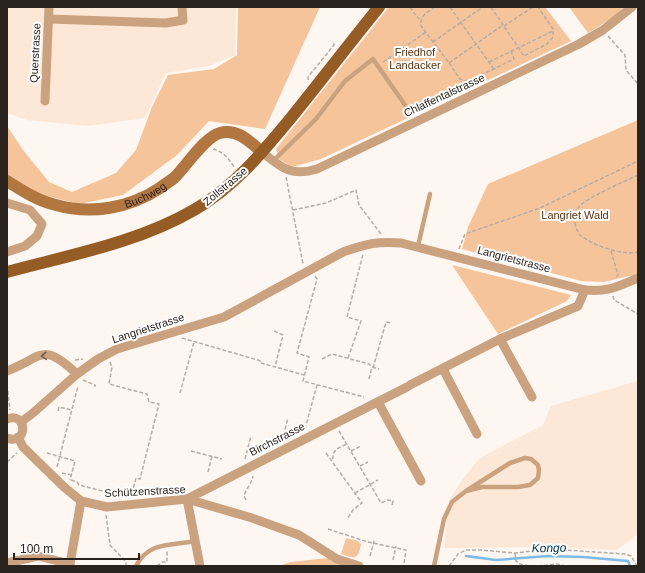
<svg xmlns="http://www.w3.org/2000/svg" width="645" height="573" font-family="Helvetica,sans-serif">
<rect width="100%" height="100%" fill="#fef6f0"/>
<!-- built -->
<g fill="#fde8d7">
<polygon points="7,7 236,7 235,55 209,66 166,73 145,118 88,126 27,120 7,113"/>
<polygon points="638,381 638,534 617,550 551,547 444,548 449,500 465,476 480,458 543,425 551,406"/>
</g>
<!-- green -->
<g fill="#f6c49b">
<polygon points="238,7 320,7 265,129 209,121 177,155 123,195 79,204 47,196 7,179 7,126 23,150 49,182 72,192 116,173 136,150 152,107 168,75 214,69 237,55"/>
<polygon points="389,7 545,7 571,41 321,159 292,167 279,159 276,149"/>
<polygon points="569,7 624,7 614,17 588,33"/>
<polygon points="638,120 638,274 604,282 581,281 462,249 468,227 488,184"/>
<polygon points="452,265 571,295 567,301 498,334"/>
<path d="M346,538l12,3 3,3c-3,16 -6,15 -20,10z"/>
<polygon points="328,558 347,566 279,566 291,562"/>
</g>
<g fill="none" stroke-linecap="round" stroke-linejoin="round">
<!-- stream -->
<polyline stroke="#7dbbe7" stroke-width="2.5" points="466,556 496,560 548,556 583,557 628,561 630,566"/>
<!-- path -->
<g stroke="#b5aea8" stroke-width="1.5" stroke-dasharray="4 2" stroke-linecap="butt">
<polyline points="410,7 417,17 420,19"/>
<path d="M435,7c-7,5 -16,9 -14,19l28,37 54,-38"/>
<polyline points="450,7 493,68"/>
<polyline points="491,7 524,56 547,44 553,37 553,29 538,7"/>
<polyline points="504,26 533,7"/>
<polyline points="608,36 625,55 626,70 638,84"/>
<polyline points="433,42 483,7"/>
<polyline points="383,62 426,32"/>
<polyline points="489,62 553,31"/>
<polyline points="449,63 460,79 464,81 469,81 514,59 511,51"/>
<polyline points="308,80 308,77 334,45 333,41"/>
<path d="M213,149c10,2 16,10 21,18"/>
<path d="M638,175c-14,7 -51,22 -59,32 -3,4 -5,10 -4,14 0,5 2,11 5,14 11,10 44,21 58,17"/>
<polyline points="286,177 303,264"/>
<polyline points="293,210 326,203 356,190 359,205 381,234"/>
<polyline points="459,249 465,234 540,208 638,161"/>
<polyline points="611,251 618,275 616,277"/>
<polyline points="315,276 317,279 297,353 309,357 303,381 364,397"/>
<polyline points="613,296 614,300 638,314"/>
<polyline points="274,331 283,335 275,367"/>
<polyline points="182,338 261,361 261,363 304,375"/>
<polyline points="348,358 361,321 347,317 363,254"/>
<polyline points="322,359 332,354 369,364 372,367 379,369"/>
<polyline points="75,360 83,359"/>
<polyline points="110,362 112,367 109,384 147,394 149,402 159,404 140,479 136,478 131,497"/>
<polyline points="373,368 386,322 392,323"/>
<polyline points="369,379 372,367"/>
<polyline points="83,380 95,385 95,387"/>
<polyline points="7,385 10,410"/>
<polyline points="180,393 194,342"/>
<polyline points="58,411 59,407 72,410"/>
<polyline points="305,429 317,385"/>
<polyline points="339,431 381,503 388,500 393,501 392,505"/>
<polyline points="282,441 288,418"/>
<polyline points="191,451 222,459"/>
<polyline points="351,451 361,446"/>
<polyline points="47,453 75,461 70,480"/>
<polyline points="326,453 362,503 353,510 347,519"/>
<polyline points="245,459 251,436"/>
<path d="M332,459l1,-1c-1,-9 8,-11 14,-14"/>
<polyline points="7,462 17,453"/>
<polyline points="360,466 368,462"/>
<polyline points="57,467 78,386"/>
<polyline points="208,472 212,456"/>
<polyline points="62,473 71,475"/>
<polyline points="71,480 77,482 79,485 115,494 117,492 131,496"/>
<polyline points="355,493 378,480"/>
<path d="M246,500l-2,-4c2,-7 8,-13 9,-20"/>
<polyline points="106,515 110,545 126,562 126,566"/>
<polyline points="328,529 368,542 406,550 404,563"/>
<polyline points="515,553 516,561 520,564 528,566"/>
<polyline points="370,556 374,541"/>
<polyline points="393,560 396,546"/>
<polyline points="157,566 162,562 167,562 167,550"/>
<polyline points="449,566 458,554 466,550 480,550 515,553 550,549 625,554 631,556 637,566"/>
<polyline points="538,566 557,564 565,566"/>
</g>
<!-- lane -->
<g stroke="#cba280" stroke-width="4.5">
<polyline points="273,161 316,119 345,81 373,59 405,105"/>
<polyline points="418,246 430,194"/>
<path d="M136,566c13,-25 35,-20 59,-25"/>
<polyline points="434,566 444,519 452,502 466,491 510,463 525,458 531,459 538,465 539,470 538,478 530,485 518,487 482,487 466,491"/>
</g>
<!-- street -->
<g stroke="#cba280" stroke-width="9">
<polyline points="49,19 166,23 183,20 182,7"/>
<polyline points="45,101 49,7"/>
<path d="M262,152c20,16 29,25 55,17l262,-125 24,-14 29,-23"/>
<polyline points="7,203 30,210 42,224 37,236 25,246 7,252"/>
<polyline points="500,339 532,397"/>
<polyline points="443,369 477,434"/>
<path d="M7,371c36,-14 35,-30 70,3"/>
<polyline points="410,385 500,339 578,306 585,290"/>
<polyline points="378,402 421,481"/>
<path d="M7,419c21,-8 21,27 0,19"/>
<path d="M21,422l12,-9 44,-39 21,-15 19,-10 107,-32 119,-65c23,-8 34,-11 58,-9l184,47c24,2 31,-3 53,-12"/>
<polyline points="18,437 23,447 64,487 81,501 107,507 187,499 252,518 299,535 337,559 359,566"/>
<polyline points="187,499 407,387"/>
<polyline points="187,499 200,566"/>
<polyline points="7,563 38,556 70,564 69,566"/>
<polyline points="70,564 81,501"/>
</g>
<!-- secondary -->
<path stroke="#b27641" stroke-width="12" id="s1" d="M7,181c16,10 31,20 49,24 35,10 74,3 104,-17 5,-4 11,-7 15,-11 11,-11 31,-41 45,-44 17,-5 30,9 42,19"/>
<!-- primary -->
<path stroke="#965c25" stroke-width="12" d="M7,272c63,-17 130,-29 187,-62 39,-22 68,-57 96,-91 30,-37 59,-75 89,-112"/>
</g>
<!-- one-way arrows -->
<defs><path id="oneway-chevron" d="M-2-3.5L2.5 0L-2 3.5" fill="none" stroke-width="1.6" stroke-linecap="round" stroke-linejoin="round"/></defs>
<use stroke="#725c4a" href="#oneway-chevron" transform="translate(44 356) rotate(176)"/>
<g text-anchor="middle" stroke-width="4" stroke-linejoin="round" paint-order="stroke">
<!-- park labels -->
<g font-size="11" fill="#583310" stroke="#fff">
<text x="415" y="56">Friedhof<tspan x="415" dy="13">Landacker</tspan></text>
<text x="575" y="219">Langriet Wald</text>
</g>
<!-- street labels -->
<g font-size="11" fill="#2a231d" stroke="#fff">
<text transform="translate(35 53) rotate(-87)" y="4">Querstrasse</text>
<text transform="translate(444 95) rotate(-25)" y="4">Chlaffentalstrasse</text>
<text transform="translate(225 186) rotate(-40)" y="4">Zollstrasse</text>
<text dy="4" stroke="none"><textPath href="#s1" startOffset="147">Buchweg</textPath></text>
<text transform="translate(514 259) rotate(15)" y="4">Langrietstrasse</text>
<text transform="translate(148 328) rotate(-18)" y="4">Langrietstrasse</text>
<text transform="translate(277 439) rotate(-27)" y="4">Birchstrasse</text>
<text transform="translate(145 491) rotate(-3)" y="4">Schützenstrasse</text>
</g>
<!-- water labels -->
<g font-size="12" font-style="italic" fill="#003350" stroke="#fff">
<text transform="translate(549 548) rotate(-1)" y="4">Kongo</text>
</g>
</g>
<!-- border -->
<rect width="645" height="573" fill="none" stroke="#2a231d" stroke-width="16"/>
<!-- scale -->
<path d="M14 553v6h125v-6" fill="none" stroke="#2a231d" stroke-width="2"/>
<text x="20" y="553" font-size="12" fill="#2a231d" stroke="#ffffff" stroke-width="3" paint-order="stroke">100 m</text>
</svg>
